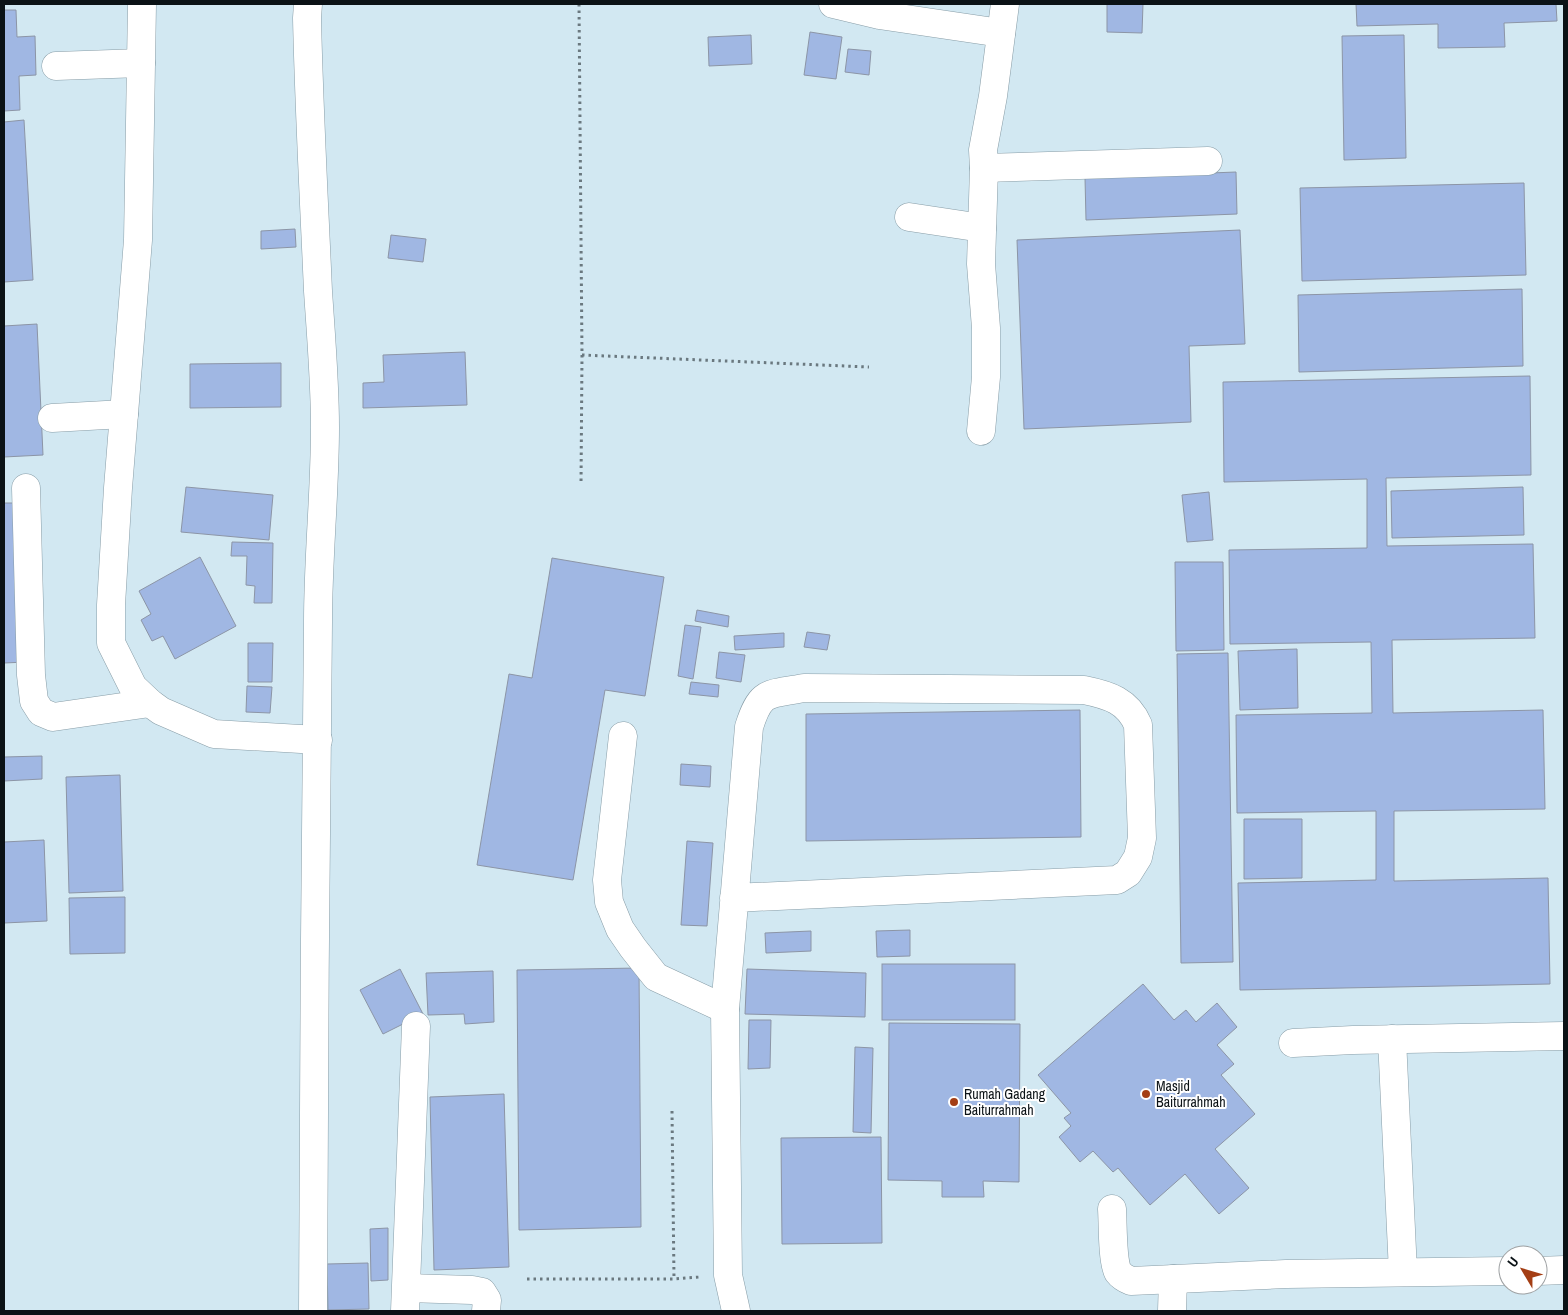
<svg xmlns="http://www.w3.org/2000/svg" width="1568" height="1315" font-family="'Archivo Narrow',sans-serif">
<rect width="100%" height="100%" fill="#d2e8f2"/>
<!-- building -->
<g fill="#a0b7e3" stroke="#8c95a6">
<polygon points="1107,4 1143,4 1142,33 1107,32"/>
<polygon points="1356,4 1556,4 1557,21 1504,23 1505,47 1438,48 1438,24 1357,26"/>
<polygon points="4,10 16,10 17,37 35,36 36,75 19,76 20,110 4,111"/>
<polygon points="810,32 842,37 836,79 804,75"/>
<polygon points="751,35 752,64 709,66 708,37"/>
<polygon points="1404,35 1406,158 1344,160 1342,36"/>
<polygon points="848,49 871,51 869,75 845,72"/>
<polygon points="24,120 33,280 4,282 4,122"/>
<polygon points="1236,172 1237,214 1086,220 1085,178"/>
<polygon points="1524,183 1526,275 1302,281 1300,188"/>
<polygon points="295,229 296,247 261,249 261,231"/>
<polygon points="1240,230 1245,344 1189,346 1191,422 1024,429 1017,240"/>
<polygon points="391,235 426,239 423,262 388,258"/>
<polygon points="1522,289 1523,366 1299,372 1298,295"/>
<polygon points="37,324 43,455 4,457 4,326"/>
<polygon points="465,352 467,405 363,408 363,383 384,382 383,355"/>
<polygon points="281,363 281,407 190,408 190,364"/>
<polygon points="1530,376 1531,475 1386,478 1387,546 1533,544 1535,638 1392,640 1393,713 1543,710 1545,809 1394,811 1394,881 1548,878 1550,984 1240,990 1238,883 1376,880 1376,811 1237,813 1236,715 1372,713 1371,642 1230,644 1229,550 1367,548 1367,479 1224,482 1223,382"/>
<polygon points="186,487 273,495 269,540 181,532"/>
<polygon points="1523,487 1524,535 1392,538 1391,491"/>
<polygon points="1209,492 1213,540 1187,542 1182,495"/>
<polygon points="4,503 16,503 26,662 4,663"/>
<polygon points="232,542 273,543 272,603 254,603 255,586 246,585 247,556 231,556"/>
<polygon points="200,557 236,626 175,659 163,636 152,641 141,620 151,614 139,591"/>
<polygon points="552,558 664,577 645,696 605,690 573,880 477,865 509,674 532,678"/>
<polygon points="1175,562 1223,562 1224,650 1176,651"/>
<polygon points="697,610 729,616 728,627 695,621"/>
<polygon points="685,625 701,627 693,679 678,676"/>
<polygon points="807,632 830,635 827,650 804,647"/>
<polygon points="784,633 784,647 735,650 734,636"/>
<polygon points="248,643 273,643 272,682 248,682"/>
<polygon points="1297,649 1298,708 1240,710 1238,651"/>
<polygon points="719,652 745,655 741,682 716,678"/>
<polygon points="1228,653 1233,962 1181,963 1177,654"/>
<polygon points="691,682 719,685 718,697 689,694"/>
<polygon points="247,686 272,687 270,713 246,712"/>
<polygon points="1080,710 1081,837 806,841 806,714"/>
<polygon points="42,756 42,779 4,781 4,757"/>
<polygon points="681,764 711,766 710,787 680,785"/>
<polygon points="120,775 123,891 69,893 66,777"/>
<polygon points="1244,819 1302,819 1302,878 1244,879"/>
<polygon points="44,840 47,921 4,923 4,842"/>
<polygon points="687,841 713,843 707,926 681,925"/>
<polygon points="125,897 125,953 70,954 69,898"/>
<polygon points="910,930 910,956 877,957 876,931"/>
<polygon points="811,931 811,951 766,953 765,933"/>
<rect x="882" y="964" width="133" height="56"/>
<polygon points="639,968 641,1227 519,1230 517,970"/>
<polygon points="400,969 423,1014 383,1034 360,990"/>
<polygon points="747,969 866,973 865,1017 745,1014"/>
<polygon points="493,971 494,1022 465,1024 464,1014 428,1015 426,973"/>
<polygon points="1143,984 1174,1020 1186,1010 1196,1022 1217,1003 1237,1027 1217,1045 1234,1064 1221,1075 1255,1114 1215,1149 1249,1188 1219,1214 1185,1174 1150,1205 1118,1168 1113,1172 1093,1151 1080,1162 1059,1137 1071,1126 1064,1118 1071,1113 1038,1075"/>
<polygon points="749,1020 771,1020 770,1068 748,1069"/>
<polygon points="889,1023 1020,1024 1019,1182 983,1181 984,1197 942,1197 942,1181 888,1180"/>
<polygon points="855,1047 873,1048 871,1133 853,1132"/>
<polygon points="504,1094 509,1267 434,1270 430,1097"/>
<polygon points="881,1137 882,1243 782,1244 781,1138"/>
<polygon points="388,1228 388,1280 371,1281 370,1229"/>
<polygon points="368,1263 369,1309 328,1310 327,1264"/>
</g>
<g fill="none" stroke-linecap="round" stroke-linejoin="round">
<!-- minor casing -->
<g stroke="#889da7" stroke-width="29">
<g id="minor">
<polyline points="142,4 138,240 118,488 111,605 111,643 133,687 150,703 161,711 214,734 318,740"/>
<path d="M308,4l-1,14c2,91 7,182 11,273 3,45 7,91 7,136 0,65 -7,130 -7,195 -2,230 -5,459 -5,689"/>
<polyline points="833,4 879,15 1001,33"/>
<polyline points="56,66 141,63"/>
<polyline points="984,168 1208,161"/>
<polyline points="909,217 982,228"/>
<polyline points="52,418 124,414"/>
<polyline points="981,431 986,377 986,328 981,264 984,168 983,150 993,96 1005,4"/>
<polyline points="26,488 31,675 34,701 41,712 53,717 150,703"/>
<polyline points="623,736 607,880 609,902 620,929 633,948 656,977 725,1009"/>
<path d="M734,898l383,-18 11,-7 10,-16 4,-19 -4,-113c-10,-24 -29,-30 -54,-35l-280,-2c-36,7 -43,1 -55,39l-24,282 3,266 8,36"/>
<polyline points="1392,1039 1403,1272"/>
<polyline points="1293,1043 1353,1040 1564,1036"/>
<path d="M1112,1209c1,14 0,51 6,63 3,4 8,7 13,9l155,-7 222,-3"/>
<polyline points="1538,1271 1564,1270"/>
<polyline points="407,1288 472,1290 482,1292 487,1300 486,1311"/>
<polyline points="405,1311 416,1026"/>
<polyline points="1172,1311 1173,1279"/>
</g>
</g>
<!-- path -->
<g stroke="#6a787f" stroke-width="3" stroke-dasharray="2.5 4" stroke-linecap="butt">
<polyline points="579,4 582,355 581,485"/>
<polyline points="582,355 869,367"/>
<polyline points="672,1111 674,1279"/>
<polyline points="527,1279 674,1279 700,1277"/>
</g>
<!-- minor -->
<use href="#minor" stroke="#fff" stroke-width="28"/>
</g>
<!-- markers -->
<g fill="#a43e14" stroke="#fff" stroke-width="2">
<circle cx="1146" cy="1094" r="5"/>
<circle cx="954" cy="1102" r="5"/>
</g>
<g text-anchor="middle" stroke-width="4" stroke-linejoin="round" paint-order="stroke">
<!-- poi labels -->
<g font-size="14" fill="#0b1216" stroke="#fff" text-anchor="start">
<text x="1156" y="1091">Masjid<tspan x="1156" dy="16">Baiturrahmah</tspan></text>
<text x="964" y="1099">Rumah Gadang<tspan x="964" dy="16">Baiturrahmah</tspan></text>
</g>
</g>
<!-- border -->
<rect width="1568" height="1315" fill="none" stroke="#0b1216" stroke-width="10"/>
<!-- north arrow -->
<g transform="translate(1523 1270) rotate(308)"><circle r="24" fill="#ffffff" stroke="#9da0a2"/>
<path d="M0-4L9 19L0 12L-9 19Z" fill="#a43e14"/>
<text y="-8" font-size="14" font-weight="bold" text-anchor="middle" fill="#0b1216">U</text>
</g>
</svg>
